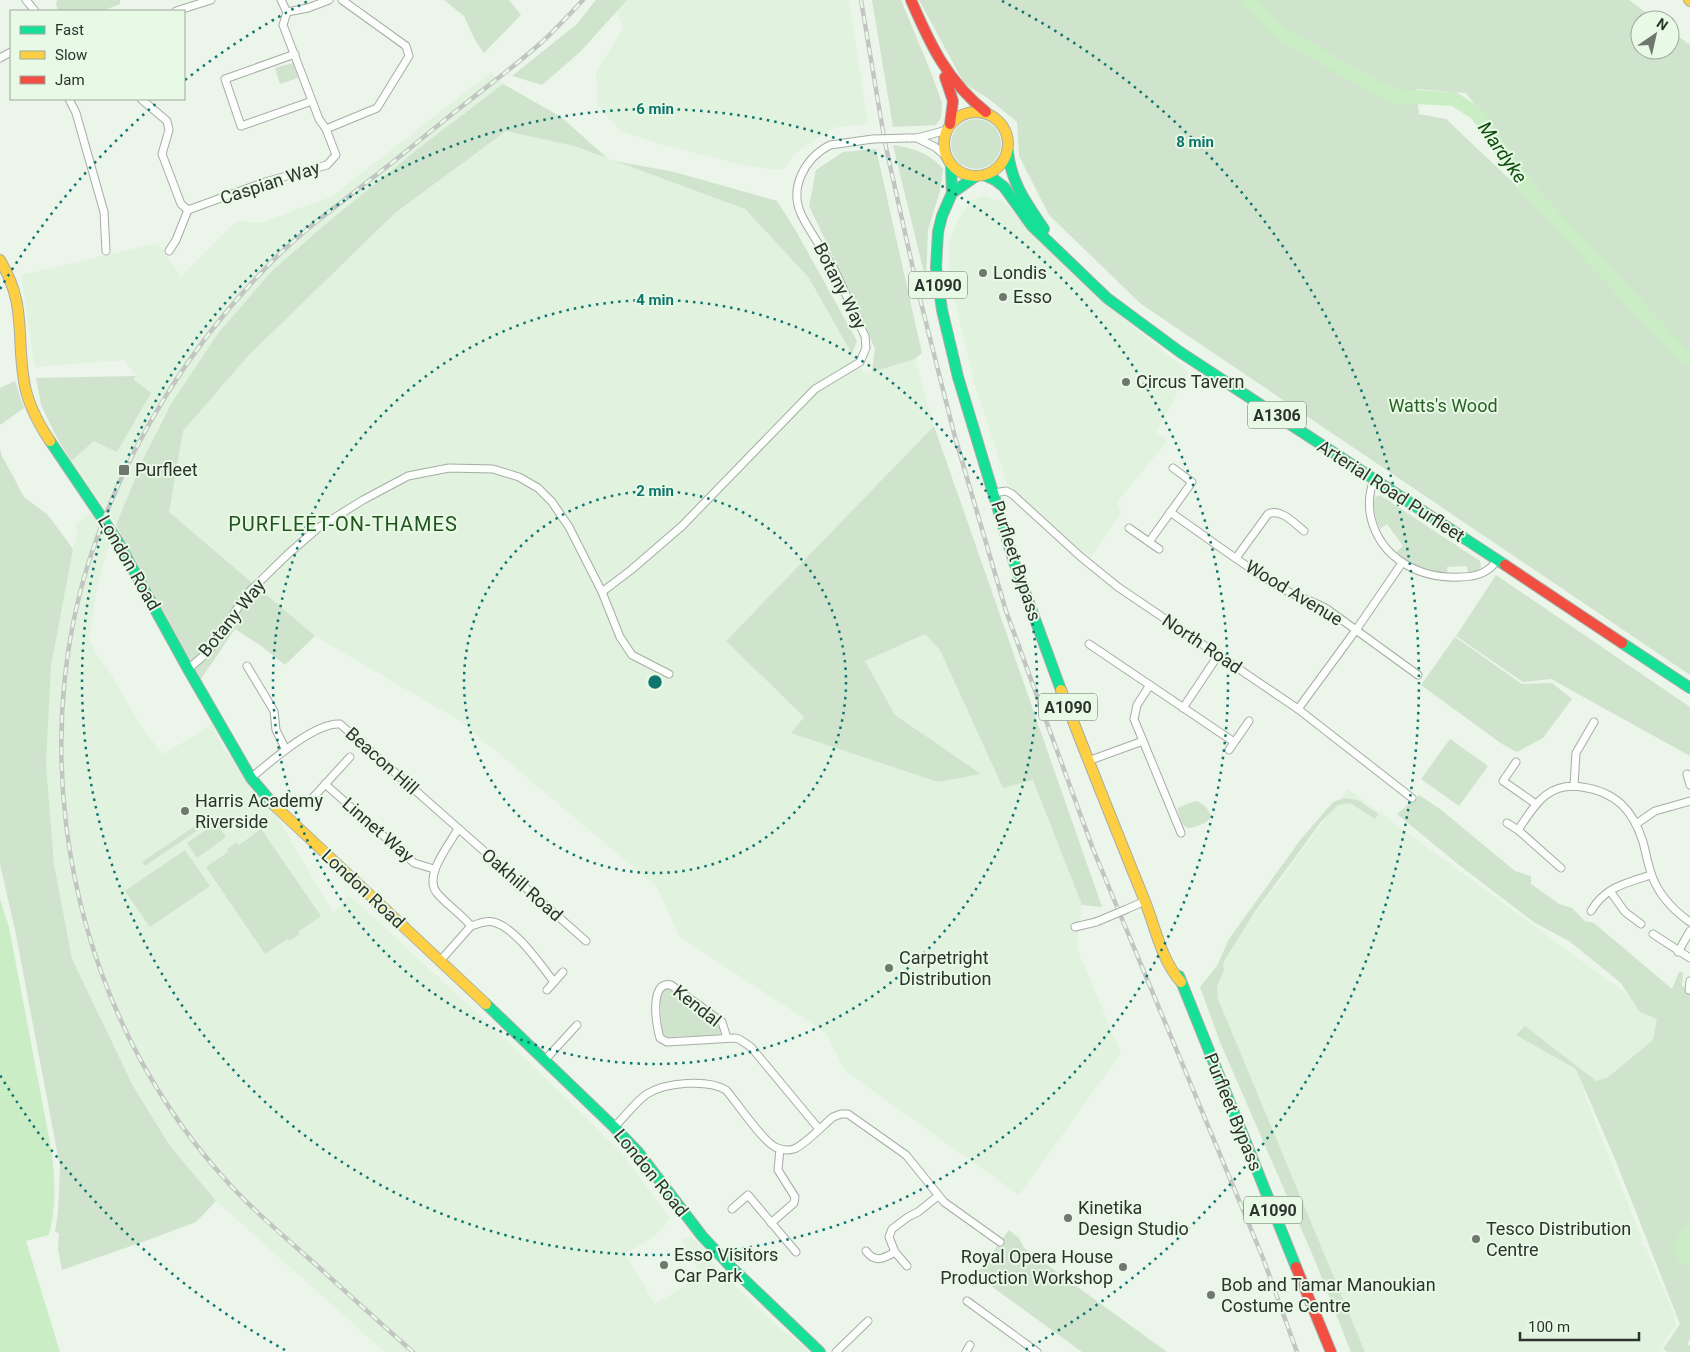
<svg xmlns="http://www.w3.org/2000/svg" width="1690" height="1352" font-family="Roboto,sans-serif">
<rect width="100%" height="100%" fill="#ecf5ea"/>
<!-- built -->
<g fill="#e1f2df">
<polygon points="627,0 849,0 868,124 836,127 800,149 782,170 746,166 656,143 620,131 598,105 596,72 623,29 617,12"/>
<polygon points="491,72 503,84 419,148 322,227 271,272 228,321 219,332 162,419 144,457 116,525 71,461 94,440 117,452 136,376 125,360 35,367 21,275 158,243 181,276 236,221 260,223 331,197"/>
<polygon points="506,131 574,146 745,209 809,278 864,374 915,359 934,426 726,641 804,717 791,733 980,774 895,715 865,661 925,634 940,649 1033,779 1082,905 1076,946 1121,1053 1019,1195 845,1071 826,1033 679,936 657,887 460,721 315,636 169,512 183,431 248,356 395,213"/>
<polygon points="983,196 1005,203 1028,226 1064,266 1104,303 1189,372 1156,432 1168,440 1117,502 1121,513 1090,558 1051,525 1007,484 974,382 948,271 950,241 958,219 972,200"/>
<polygon points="89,513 93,514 109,538 109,546 98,581 89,637 96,654 113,677 136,718 159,750 164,754 212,724 225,751 233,758 274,812 334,914 336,912 335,910 340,906 349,895 500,1034 620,1151 670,1218 656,1235 625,1254 655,1304 705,1274 701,1271 699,1272 681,1238 692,1237 707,1251 717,1269 781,1330 795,1339 810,1352 385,1352 216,1201 170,1146 133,1086 72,959 54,864 46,764 51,666 73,549 78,531 75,526"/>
<polygon points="1348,789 1662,1020 1658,1039 1610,1081 1583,1091 1642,1239 1640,1243 1646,1248 1672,1310 1676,1325 1660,1349 1664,1352 1360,1352 1209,987 1231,946"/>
</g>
<!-- green -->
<g fill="#cfe3cd" fill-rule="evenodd">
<polygon points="57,0 120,0 120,4 102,11 58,11 56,4"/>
<polygon points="444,0 509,0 521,15 484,53 475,40 464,16"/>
<polygon points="596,0 627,0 580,52 542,85 512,76 577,24"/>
<polygon points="872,0 901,0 932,75 942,103 941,117 936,125 893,127"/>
<path d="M919,0h710l27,20h-16v30h30v-20l20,15v630l-549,-371 -92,-89 -30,-59 -2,-34 -28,-23 -25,-16zM1416,89l50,4 77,104 -5,9 -92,-87 -27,-5 -2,3 2,-4z"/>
<polygon points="293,63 298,78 280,84 275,68"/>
<polygon points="503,84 561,117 607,158 574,146 506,131 395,213 248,356 183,431 169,512 315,636 285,665 260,645 235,629 201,679 116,525 144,457 171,404 219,332 271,272 322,227 419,148"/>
<circle cx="976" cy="144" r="25"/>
<path d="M893,145c20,3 37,8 50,24l-3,22 -12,39 -2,51z"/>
<polygon points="876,149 922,353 915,359 872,372 875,349 852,296 809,206 816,170 843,152"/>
<polygon points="615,161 674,172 777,201 796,231 857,341 852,354 809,278 745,209"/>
<polygon points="136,376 134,380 151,393 117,452 94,441 71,461 56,436 41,405 36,378"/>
<polygon points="15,381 24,408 0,425 0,388"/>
<polygon points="934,426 1102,907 1082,905 1033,780 1003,788 940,650 925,634 865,661 895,715 981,774 938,782 791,733 804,717 726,641"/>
<polygon points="0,449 2,456 24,497 48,515 73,549 51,666 46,764 54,864 72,959 133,1086 170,1146 216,1201 196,1222 151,1239 62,1270 58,1249 59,1233 55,1232 58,1212 60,1167 16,935 0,864"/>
<path d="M1380,495l100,66 1,6 -3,4 -10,2 -1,-7 -20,1 1,9 -37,-11 -16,-12 8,-7 -16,-22 -7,5c-4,-10 -8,-22 -5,-32z"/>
<polygon points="1496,575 1690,707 1690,756 1551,679 1523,682 1456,636"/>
<polygon points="1455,637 1522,684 1552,683 1572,699 1543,738 1517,752 1502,744 1421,685"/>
<polygon points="1450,739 1488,766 1459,806 1421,779"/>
<polygon points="1419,795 1440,809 1515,871 1531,876 1531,884 1559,904 1572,908 1585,921 1594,923 1672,989 1679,972 1683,972 1682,986 1690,993 1690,1339 1687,1344 1690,1346 1690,1352 1668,1352 1663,1349 1680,1324 1615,1159 1576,1069 1516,1035 1525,1026 1596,1081 1607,1078 1653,1040 1657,1019 1640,1012 1621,983 1569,941 1535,923 1459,865 1397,814"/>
<polygon points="1344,798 1358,800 1378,814 1375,819 1350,803 1338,805 1321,822 1254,913 1223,963 1224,970 1217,986 1218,999 1365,1352 1351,1352 1313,1256 1220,1042 1200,987 1217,966 1229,939 1301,839 1333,802"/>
<path d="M1195,801c8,1 15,9 16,16 -4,6 -8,7 -14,9 -15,7 -16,-7 -20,-18z"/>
<polygon points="201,822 204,826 145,866 142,862"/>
<polygon points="216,823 226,837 197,858 187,843"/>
<polygon points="261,829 321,916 298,932 300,934 289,941 287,939 265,954 206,867 228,852 227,849 237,842 239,845"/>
<polygon points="185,850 210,886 150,927 125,891"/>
<polygon points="664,988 667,988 722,1028 720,1035 668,1037 663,1034 662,1032 660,996 661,990"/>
<polygon points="1009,1230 1019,1238 1024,1248 1167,1352 1082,1352 976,1275"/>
</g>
<!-- water -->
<g fill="#caedc6">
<path d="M0,899l9,28 42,221c4,31 6,56 -2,87l-23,6 34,111h-60z"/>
<polygon points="1690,1220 1690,1266 1688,1267 1679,1261 1671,1248 1681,1231"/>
</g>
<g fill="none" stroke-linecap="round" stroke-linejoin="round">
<!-- river -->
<polyline stroke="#caedc6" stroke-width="14" points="1248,0 1274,27 1289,38 1375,87 1395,96 1454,99 1477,114 1531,192 1679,351 1690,358"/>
<!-- street casing -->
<g stroke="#a6ada5" stroke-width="9">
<g id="street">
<polyline points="26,0 35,11"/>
<polyline points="281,0 287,12 308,8 329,0"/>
<polyline points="176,11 211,0"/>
<polyline points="287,12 283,25 319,119 326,129"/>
<polyline points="295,54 225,79 241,126 312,101"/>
<polyline points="0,58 11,52"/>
<polyline points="69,99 76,113 104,212 106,251"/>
<polyline points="141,99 167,121 169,130 162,154 181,204 188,210 265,182 327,165 336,155 326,129 377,108 409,56 406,46 342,0"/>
<polyline points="908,138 917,138 947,130"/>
<polyline points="917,138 935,147 946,156"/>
<polyline points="169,251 176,240 188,210"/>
<path d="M1374,480c-5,12 -6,24 -3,38 10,41 49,61 89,59 14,0 29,-4 37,-17"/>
<polyline points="994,493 1006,491 1012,494 1081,557 1118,587 1298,709 1412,798"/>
<path d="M1170,512c38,26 75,55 115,78 13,7 28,11 42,19l91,66"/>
<polyline points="1129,528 1159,549"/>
<polyline points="1149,542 1192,482 1173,468"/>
<path d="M1236,558l32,-44c13,-6 26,9 36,17"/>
<path d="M602,592l29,-22 51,-44 133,-137 45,-27 6,-14 -1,-12c-11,-22 -20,-45 -31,-67 -10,-18 -23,-35 -32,-53 -14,-28 3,-58 28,-71l43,-6"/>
<polyline points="1089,644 1234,742"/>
<polyline points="247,666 274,711 276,730 285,748"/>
<polyline points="188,669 208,652 247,594 288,554 318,528 363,500 408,476 449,468 493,469 519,477 538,488 552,502 569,527 602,592 620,637 632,655 669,674"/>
<polyline points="1150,685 1137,705 1134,719 1181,833"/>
<polyline points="1183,708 1219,654"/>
<polyline points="1298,709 1356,630 1402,563"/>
<polyline points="1229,750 1249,721"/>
<polyline points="1088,761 1143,741"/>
<polyline points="1516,762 1503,781 1536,804"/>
<polyline points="1687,774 1690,785"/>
<path d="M251,778c19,-16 64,-56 89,-54l246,217"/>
<polyline points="325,784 414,863 434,869"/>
<polyline points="1574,786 1576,753 1594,722"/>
<polyline points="308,803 350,757"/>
<polyline points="1507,823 1518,830"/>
<polyline points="1636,824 1655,811 1690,801"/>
<path d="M1561,868l-43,-38c17,-25 29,-48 64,-43 34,5 51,23 61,55 3,11 5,23 9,34 7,19 21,34 38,46"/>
<polyline points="1610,891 1625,912 1641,924"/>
<polyline points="1127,909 1145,901"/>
<path d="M1591,911c14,-24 35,-28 60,-36"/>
<path d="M471,926c7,-2 15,-6 22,-4 21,4 48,43 61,60"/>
<polyline points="1075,927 1096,922"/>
<polyline points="1653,934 1690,958"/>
<polyline points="1678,952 1690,931"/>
<path d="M440,961l31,-35c-11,-13 -24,-21 -34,-33 -14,-17 12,-48 21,-64"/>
<polyline points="547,990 563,972"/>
<polyline points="1689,990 1690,981"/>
<path d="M727,1038l-5,-16 -51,-37c-22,-5 -15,41 -11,53l7,4 68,-4 4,1 12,8 68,82"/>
<polyline points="545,1060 577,1025"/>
<path d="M614,1127c11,-10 21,-25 33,-33 19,-12 61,-15 79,-4 12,14 35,49 49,57 6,3 12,4 19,2 12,-5 28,-23 39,-32l8,-3h7l58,41 38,47 56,40"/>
<polyline points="732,1209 748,1195 796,1252"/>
<polyline points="771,1223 794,1203 795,1197 778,1170 780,1149"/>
<path d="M866,1251c9,12 17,8 29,1"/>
<polyline points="907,1266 895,1252 889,1237 892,1229 908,1217 918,1212 938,1196"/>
<polyline points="967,1301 1037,1352"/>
<polyline points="836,1352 868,1321"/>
<polyline points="966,1352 970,1345"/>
</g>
</g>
<!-- fast casing -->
<g stroke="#a6ada5" stroke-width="12">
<g id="fast">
<path d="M1008,152c3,31 19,52 36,77"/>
<polyline points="951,164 952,193 942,216 938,232 936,267 942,310 958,377 1014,562 1061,690"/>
<polyline points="984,175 995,180 1004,187 1032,226 1107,298 1180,352 1505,565"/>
<polyline points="952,193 976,176"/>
<polyline points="50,441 117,540 188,669 251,778 273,804"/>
<polyline points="1622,643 1690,688"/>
<polyline points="1179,976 1296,1267"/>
<polyline points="486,1004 614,1127 638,1152 702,1236 731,1267 820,1352"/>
</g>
</g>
<!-- slow casing -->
<g stroke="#a6ada5" stroke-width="12">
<g id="slow">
<polyline points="1689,0 1690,1"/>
<circle cx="976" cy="144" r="32"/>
<path d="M0,260c27,46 16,73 24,121 3,21 14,42 26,60"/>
<path d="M1061,690c27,70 55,140 83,209 12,29 16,59 37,83"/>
<polyline points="273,804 486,1004"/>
</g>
</g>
<!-- jam casing -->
<g stroke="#a6ada5" stroke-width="12">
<g id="jam">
<path d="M911,0c19,44 36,81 75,112"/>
<polyline points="945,77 953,101 950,124"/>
<polyline points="1505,565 1622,643"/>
<polyline points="1296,1267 1331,1352"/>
</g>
</g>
<!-- street -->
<use href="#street" stroke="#fcfefc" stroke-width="7"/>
<!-- fast -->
<use href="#fast" stroke="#16e098" stroke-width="10"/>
<!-- slow -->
<use href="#slow" stroke="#ffcf43" stroke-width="10"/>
<!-- jam -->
<use href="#jam" stroke="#f24e42" stroke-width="10"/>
<!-- rail casing -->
<g stroke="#c2c5c2" stroke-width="4.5">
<g id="rail">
<polyline points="861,0 885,143 918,291 955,437 1006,611 1093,849 1263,1258 1297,1352"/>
<path d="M413,1352c-34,-30 -67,-60 -100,-90 -27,-24 -56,-48 -81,-75 -24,-26 -48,-56 -67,-86 -106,-163 -135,-383 -67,-566 35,-97 93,-189 164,-263 32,-35 72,-64 109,-93 29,-22 57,-46 85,-68 29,-23 59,-45 86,-69 14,-13 28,-28 41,-42"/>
</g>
</g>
<!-- rail -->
<use href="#rail" stroke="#e8f9e6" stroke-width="2.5" stroke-dasharray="8" stroke-linecap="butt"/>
<!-- street-bridge casing -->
<g stroke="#a6ada5" stroke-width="9" stroke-linecap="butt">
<g id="street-bridge">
<polyline points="873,139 908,138"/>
<polyline points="1096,922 1127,909"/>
</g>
</g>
<!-- street-bridge -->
<use href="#street-bridge" stroke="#fcfefc" stroke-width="7"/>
</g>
<!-- distance rings -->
<g fill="none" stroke="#0f766e" stroke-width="2.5" stroke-dasharray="2.5 5">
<circle cx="655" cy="682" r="191"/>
<circle cx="655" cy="682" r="382"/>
<circle cx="655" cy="682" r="573"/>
<path d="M285 1350A764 764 0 0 1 0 1075M0 289A764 764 0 0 1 159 101M185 80A764 764 0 0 1 308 1M1002 1A764 764 0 0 1 1025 1350"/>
</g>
<!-- markers -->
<g fill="#6f776e" stroke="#e8f9e6" stroke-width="2">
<circle cx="983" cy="273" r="5"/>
<circle cx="1003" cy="297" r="5"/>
<circle cx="1126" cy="382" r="5"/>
<rect x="118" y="464" width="12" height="12" rx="2.5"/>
<circle cx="185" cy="811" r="5"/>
<circle cx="889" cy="968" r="5"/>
<circle cx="1068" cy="1218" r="5"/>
<circle cx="1476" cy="1239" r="5"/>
<circle cx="664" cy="1265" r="5"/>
<circle cx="1123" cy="1267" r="5"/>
<circle cx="1211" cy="1295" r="5"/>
</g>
<g text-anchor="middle" stroke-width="4" stroke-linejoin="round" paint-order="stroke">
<!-- shield labels -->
<g fill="#e8f9e6" stroke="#646e64" stroke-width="1">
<rect x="909" y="271.5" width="58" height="27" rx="4"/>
<rect x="1248" y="401.5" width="58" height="27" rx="4"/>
<rect x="1039" y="693.5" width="58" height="27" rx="4"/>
<rect x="1244" y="1196.5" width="58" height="27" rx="4"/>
</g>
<g font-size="16" font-weight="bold" fill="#2c332c">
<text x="938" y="291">A1090</text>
<text x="1277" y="421">A1306</text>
<text x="1068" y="713">A1090</text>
<text x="1273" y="1216">A1090</text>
</g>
<!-- street labels -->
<g font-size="18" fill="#2c332c" stroke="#e8f9e6">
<text transform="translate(270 183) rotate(-18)" y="6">Caspian Way</text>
<text transform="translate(840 286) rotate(63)" y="6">Botany Way</text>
<text transform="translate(1391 491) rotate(33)" y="6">Arterial Road Purfleet</text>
<text transform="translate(1016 561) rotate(72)" y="6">Purfleet Bypass</text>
<text transform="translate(129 563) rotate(60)" y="6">London Road</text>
<text transform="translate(1294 593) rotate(31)" y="6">Wood Avenue</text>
<text transform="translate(232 618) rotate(-51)" y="6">Botany Way</text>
<text transform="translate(1202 644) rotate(34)" y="6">North Road</text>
<text transform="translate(382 761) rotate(42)" y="6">Beacon Hill</text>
<text transform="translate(378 830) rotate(41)" y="6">Linnet Way</text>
<text transform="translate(522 885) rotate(41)" y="6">Oakhill Road</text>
<text transform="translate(363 889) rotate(43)" y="6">London Road</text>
<text transform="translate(697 1006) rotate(38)" y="6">Kendal</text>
<text transform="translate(1233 1112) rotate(68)" y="6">Purfleet Bypass</text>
<text transform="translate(651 1173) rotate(51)" y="6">London Road</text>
</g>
<!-- poi labels -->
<g font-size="18" fill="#2c332c" stroke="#e8f9e6" text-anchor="start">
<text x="993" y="279">Londis</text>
<text x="1013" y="303">Esso</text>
<text x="1136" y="388">Circus Tavern</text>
<text x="135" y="476">Purfleet</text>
<text x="195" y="807">Harris Academy<tspan x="195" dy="21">Riverside</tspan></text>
<text x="899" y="964">Carpetright<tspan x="899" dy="21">Distribution</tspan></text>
<text x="1078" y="1214">Kinetika<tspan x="1078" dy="21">Design Studio</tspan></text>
<text x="1486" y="1235">Tesco Distribution<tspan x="1486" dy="21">Centre</tspan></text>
<text x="674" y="1261">Esso Visitors<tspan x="674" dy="21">Car Park</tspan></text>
<text x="1113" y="1263" text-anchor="end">Royal Opera House<tspan x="1113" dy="21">Production Workshop</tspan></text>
<text x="1221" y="1291">Bob and Tamar Manoukian<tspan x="1221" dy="21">Costume Centre</tspan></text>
</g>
<!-- park labels -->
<g font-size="18" fill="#276123" stroke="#e8f9e6">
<text x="1443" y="412">Watts's Wood</text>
</g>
<!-- water labels -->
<g font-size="19" font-style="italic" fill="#0f4d0c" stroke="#e8f9e6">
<text transform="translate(1503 152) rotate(55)" y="7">Mardyke</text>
</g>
<!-- quarter labels -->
<g font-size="20" letter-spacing="1" fill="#21541e" stroke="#e8f9e6">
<text x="343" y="531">PURFLEET-ON-THAMES</text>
</g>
</g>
<circle cx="655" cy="682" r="8" fill="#0f766e" stroke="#e8f9e6" stroke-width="2.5"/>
<g font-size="15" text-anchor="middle" font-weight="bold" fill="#0f766e" stroke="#e8f9e6" stroke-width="4" stroke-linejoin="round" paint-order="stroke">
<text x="655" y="114">6 min</text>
<text x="1195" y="147">8 min</text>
<text x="655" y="305">4 min</text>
<text x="655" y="496">2 min</text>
</g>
<!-- legend -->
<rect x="10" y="10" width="175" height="90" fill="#e8f9e6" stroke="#9daa9c"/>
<rect x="20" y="26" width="25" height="8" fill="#16e098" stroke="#9daa9c"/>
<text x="55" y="35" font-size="15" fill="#2c332c">Fast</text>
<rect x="20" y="51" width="25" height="8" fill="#ffcf43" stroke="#9daa9c"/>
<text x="55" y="60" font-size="15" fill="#2c332c">Slow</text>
<rect x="20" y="76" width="25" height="8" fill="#f24e42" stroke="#9daa9c"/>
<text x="55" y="85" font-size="15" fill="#2c332c">Jam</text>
<!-- north arrow -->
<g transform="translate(1655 35) rotate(34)"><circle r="24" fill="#e8f9e6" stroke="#9daa9c"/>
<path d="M0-4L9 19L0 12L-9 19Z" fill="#6f776e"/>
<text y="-8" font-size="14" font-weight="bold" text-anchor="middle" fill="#2c332c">N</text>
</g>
<!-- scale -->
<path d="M1520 1332v8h119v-8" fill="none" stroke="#2c332c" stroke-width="2.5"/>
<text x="1528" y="1332" font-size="15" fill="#2c332c" stroke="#e8f9e6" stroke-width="4" paint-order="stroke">100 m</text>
</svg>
